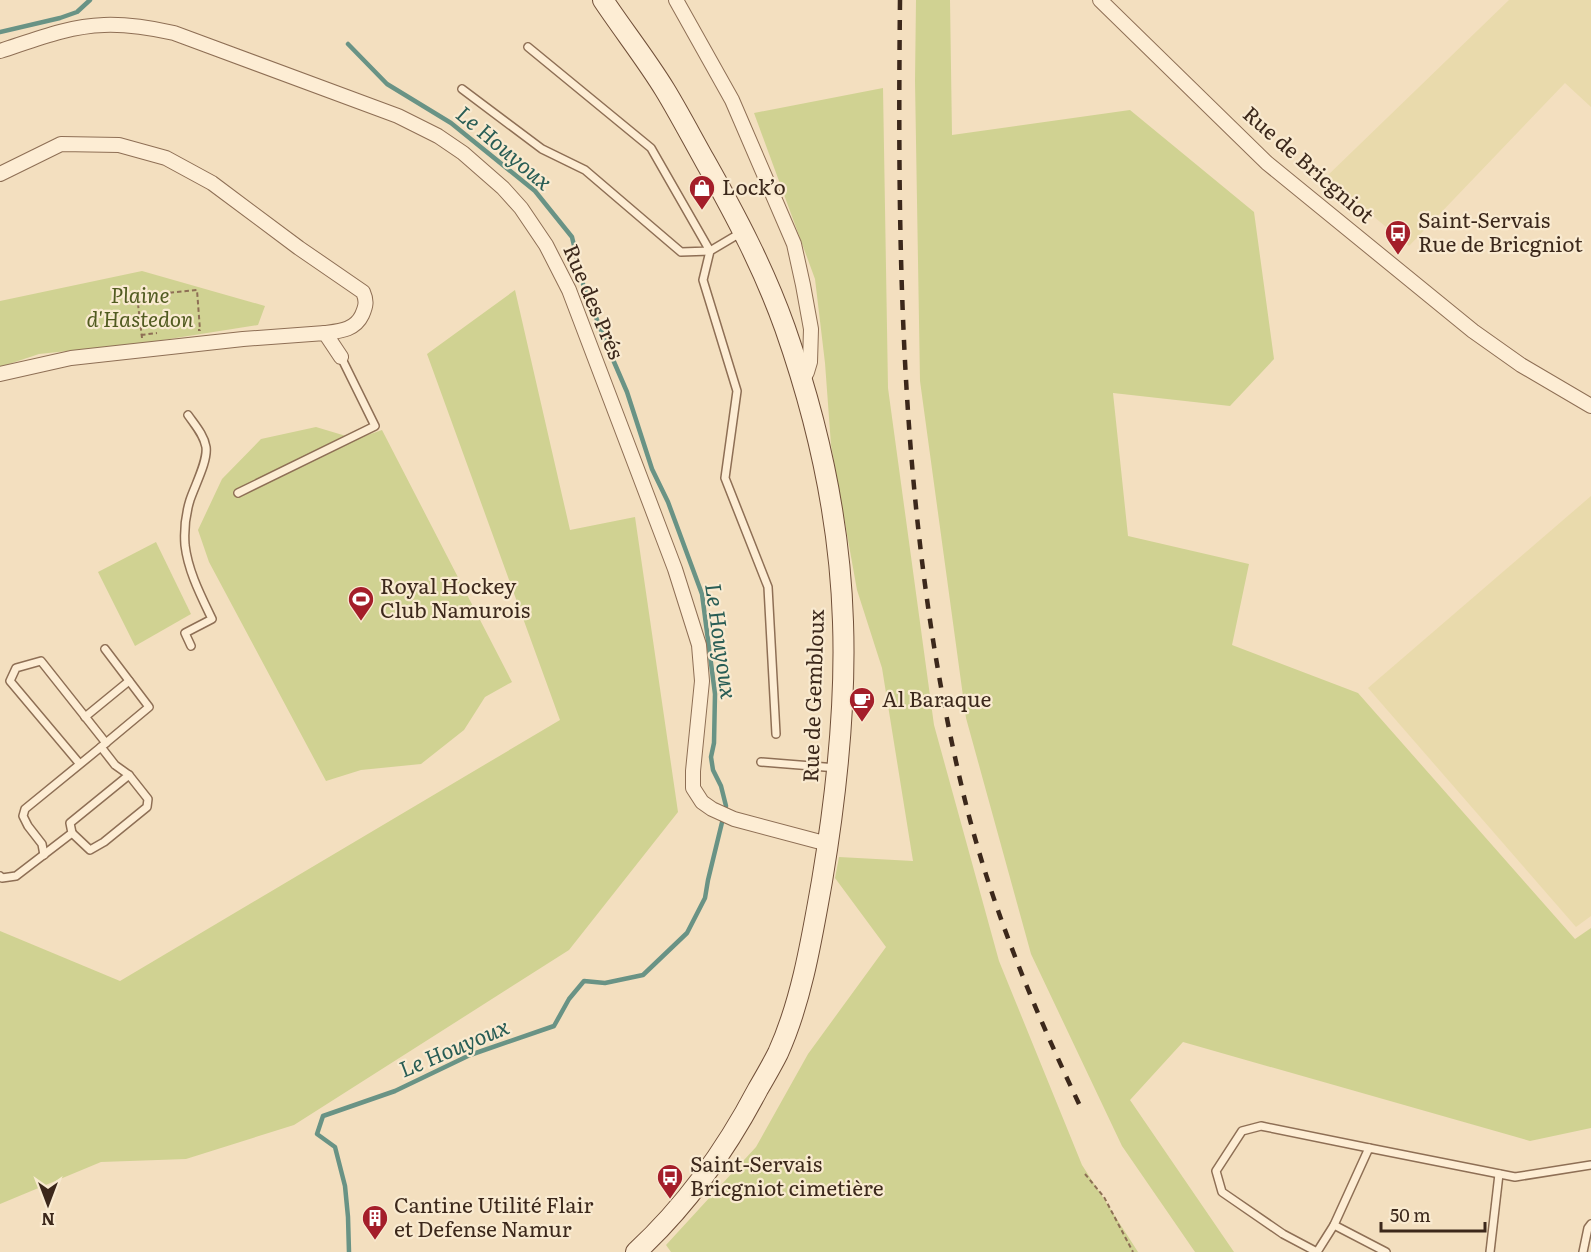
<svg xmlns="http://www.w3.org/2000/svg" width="1591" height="1252" font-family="Literata,serif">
<rect width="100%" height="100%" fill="#f3dfbf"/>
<!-- farmland -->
<g fill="#e9daac">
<polygon points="1509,0 1591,0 1591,107 1565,83 1409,246 1326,177"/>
<polygon points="1591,496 1591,916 1576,927 1368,688"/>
</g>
<!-- green -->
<g fill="#d0d292">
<polygon points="916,0 950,0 952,135 1130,110 1254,212 1274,359 1230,406 1113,393 1128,536 1249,564 1232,645 1358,693 1575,939 1591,928 1591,1128 1530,1141 1183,1042 1130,1100 1234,1252 1195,1252 1122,1146 1031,954 966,718 920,381 915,81"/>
<polygon points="883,88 888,388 934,725 999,961 1082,1165 1138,1252 671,1252 666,1245 756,1147 808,1054 886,947 835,878 839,857 913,861 882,668 857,590 831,445 825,363 815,279 754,113"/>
<polygon points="142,271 265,306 258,325 144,343 39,354 0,367 0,301"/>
<polygon points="515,290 570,530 635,517 678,812 569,950 294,1125 186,1159 101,1162 0,1204 0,931 120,981 560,720 427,354"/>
<polygon points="316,427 356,439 382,430 512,682 485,697 464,730 421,764 361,770 326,781 209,562 198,530 222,479 261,439"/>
<polygon points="156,542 191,614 135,646 98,572"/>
</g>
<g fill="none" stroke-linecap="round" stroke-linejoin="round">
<!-- stream -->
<g stroke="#699385" stroke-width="4.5">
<polyline points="0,32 60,18 77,12 90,0"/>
<polyline points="348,44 387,84 451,123 535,191 572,237 583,284 608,348 627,392 652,469 668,502 702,594 715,694 714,743 711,757 713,770 721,786 726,806 708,880 705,898 687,933 643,975 605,983 584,981 569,999 554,1026 470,1055 395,1091 323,1116 317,1134 335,1147 345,1186 348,1217 349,1252"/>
</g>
<!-- service casing -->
<g stroke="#8e6f55" stroke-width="10">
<g id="service">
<polyline points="462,89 542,149 585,170 681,252 710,251 651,148 528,47"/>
<polyline points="742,232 710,251 703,280 737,391 725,478 768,587 776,734"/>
<path d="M188,415c7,10 16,20 18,32 2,14 -11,38 -16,53 -4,13 -6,31 -5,45 3,26 16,51 27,74l-27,14 6,13"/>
<polyline points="238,493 375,426 341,357"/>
<polyline points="85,717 129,681"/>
<polyline points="761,762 837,768"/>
<polyline points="79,763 10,681 16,668 41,661 106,743"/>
<polyline points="72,833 90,850 104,842 147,807 148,799 129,775"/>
<polyline points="44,855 42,844 28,826 23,816 25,809 101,747"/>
<polyline points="0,876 2,878 16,876 72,833 70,823 129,775 115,765 101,747 149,707 105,649"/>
<polyline points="1334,1225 1386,1252"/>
<polyline points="1317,1252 1334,1225 1369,1148 1515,1177 1591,1165"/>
<polyline points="1317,1252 1283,1234 1222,1192 1216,1171 1242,1131 1261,1126 1369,1148"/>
<polyline points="1490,1252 1499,1174"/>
<polyline points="1583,1252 1588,1228 1591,1224"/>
</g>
</g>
<!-- minor casing -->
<g stroke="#8e6f55" stroke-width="16">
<g id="minor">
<polyline points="676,0 732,100 794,244 803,285 811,329 810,362 807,372 802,381"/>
<polyline points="1100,0 1267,163 1473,331 1521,365 1591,406"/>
<path d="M0,51c34,-11 68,-25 104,-26 24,-1 47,3 70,8l224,83 40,20 25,17 40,35 18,20 25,37 23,45 106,279 24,76 3,36 -9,90v17l9,14 10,7 22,10 94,25"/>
<path d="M0,174l61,-30 58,1 47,13 46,25 87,65 64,44c4,9 3,14 -1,23 -7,15 -22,16 -37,18"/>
<polyline points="0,374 71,358 243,339 325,333 341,357"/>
</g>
</g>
<!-- secondary casing -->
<g stroke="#704f38" stroke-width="22">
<path id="secondary" d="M603,0c20,30 43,59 62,90 14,23 27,48 40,71 31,55 59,108 80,167 33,94 55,194 58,294 3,85 -7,175 -21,259 -10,56 -20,119 -44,172 -6,12 -13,24 -20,36 -32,61 -71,116 -122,163"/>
</g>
<!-- path -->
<g stroke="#8e6f55" stroke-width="2" stroke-dasharray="4.5 3" stroke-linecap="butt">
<polyline points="141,335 157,333"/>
<polyline points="142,338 137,296 197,290 200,330 198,330"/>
<polyline points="1085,1174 1104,1197 1133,1252"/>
</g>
<!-- service -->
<use href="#service" stroke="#fdedd4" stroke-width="7"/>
<!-- minor -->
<use href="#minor" stroke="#fdedd4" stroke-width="14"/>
<!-- secondary -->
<use href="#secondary" stroke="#fdedd4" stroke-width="20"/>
<!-- rail -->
<path stroke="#3c281b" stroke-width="4.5" stroke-dasharray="10 10" stroke-linecap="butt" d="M900,0c-3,264 1,530 62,788 26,111 70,217 119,320"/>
</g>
<!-- icons -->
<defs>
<g id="shop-pin" transform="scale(1.35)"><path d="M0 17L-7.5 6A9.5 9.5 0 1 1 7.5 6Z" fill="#a41e2a" stroke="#f9ead0"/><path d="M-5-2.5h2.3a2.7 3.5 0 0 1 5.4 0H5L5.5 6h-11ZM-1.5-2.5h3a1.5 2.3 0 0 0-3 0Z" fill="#fff"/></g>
<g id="bus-pin" transform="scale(1.35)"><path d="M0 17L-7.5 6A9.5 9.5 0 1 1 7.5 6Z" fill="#a41e2a" stroke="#f9ead0"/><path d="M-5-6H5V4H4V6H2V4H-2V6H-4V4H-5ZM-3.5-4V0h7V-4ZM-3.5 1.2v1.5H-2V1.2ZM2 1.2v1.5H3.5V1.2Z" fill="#fff"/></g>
<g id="stadium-pin" transform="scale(1.35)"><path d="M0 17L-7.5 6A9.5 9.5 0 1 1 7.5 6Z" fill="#a41e2a" stroke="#f9ead0"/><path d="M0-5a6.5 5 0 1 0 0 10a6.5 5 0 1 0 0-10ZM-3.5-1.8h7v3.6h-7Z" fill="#fff"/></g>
<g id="cafe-pin" transform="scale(1.35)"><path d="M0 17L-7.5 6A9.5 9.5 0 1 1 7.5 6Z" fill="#a41e2a" stroke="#f9ead0"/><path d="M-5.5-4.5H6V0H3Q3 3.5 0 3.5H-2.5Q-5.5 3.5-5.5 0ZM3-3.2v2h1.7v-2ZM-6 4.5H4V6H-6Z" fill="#fff"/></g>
<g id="building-pin" transform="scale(1.35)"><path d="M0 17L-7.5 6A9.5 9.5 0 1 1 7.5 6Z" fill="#a41e2a" stroke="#f9ead0"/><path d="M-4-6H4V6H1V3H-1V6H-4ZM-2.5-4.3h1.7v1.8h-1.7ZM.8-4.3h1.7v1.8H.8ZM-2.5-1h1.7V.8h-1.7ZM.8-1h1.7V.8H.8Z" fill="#fff"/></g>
</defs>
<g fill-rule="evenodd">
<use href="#shop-pin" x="702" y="188"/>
<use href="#bus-pin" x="1398" y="233"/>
<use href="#stadium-pin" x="361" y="599"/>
<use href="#cafe-pin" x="862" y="700"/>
<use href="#bus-pin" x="670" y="1177"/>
<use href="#building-pin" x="375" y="1218"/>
</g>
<g text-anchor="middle" stroke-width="4.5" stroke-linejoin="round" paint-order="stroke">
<!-- street labels -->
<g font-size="21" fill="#3c281b" stroke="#f9ead0">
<text transform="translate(1308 165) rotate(41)" y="7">Rue de Bricgniot</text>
<text transform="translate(593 302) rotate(67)" y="7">Rue des Prés</text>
<text transform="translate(814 696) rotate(-88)" y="7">Rue de Gembloux</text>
</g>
<!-- poi labels -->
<g font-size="21" fill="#3c281b" stroke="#f9ead0" text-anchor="start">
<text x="722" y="195">Lock’o</text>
<text x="1418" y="228">Saint-Servais<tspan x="1418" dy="24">Rue de Bricgniot</tspan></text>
<text x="380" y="594">Royal Hockey<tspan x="380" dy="24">Club Namurois</tspan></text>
<text x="882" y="707">Al Baraque</text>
<text x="690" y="1172">Saint-Servais<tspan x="690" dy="24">Bricgniot cimetière</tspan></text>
<text x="394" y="1213">Cantine Utilité Flair<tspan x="394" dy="24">et Defense Namur</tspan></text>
</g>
<!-- park labels -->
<g font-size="21" font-style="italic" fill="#515b20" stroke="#f9ead0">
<text x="140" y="303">Plaine<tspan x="140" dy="24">d'Hastedon</tspan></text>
</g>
<!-- water labels -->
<g font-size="22" font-style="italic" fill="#295d55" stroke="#f9ead0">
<text transform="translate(504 148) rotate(40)" y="8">Le Houyoux</text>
<text transform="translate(721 641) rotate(82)" y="8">Le Houyoux</text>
<text transform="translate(454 1048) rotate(-23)" y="8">Le Houyoux</text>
</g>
</g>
<!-- north arrow -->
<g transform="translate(48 1204) rotate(180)" stroke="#f9ead0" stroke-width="4.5" paint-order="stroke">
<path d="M0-4.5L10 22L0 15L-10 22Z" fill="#3c281b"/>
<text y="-9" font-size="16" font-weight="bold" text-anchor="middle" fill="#3c281b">N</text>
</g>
<!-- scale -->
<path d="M1381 1222v9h104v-9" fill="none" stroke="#3c281b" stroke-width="3"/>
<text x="1390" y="1222" font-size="18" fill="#3c281b" stroke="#f9ead0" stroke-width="4.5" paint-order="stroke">50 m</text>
</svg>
